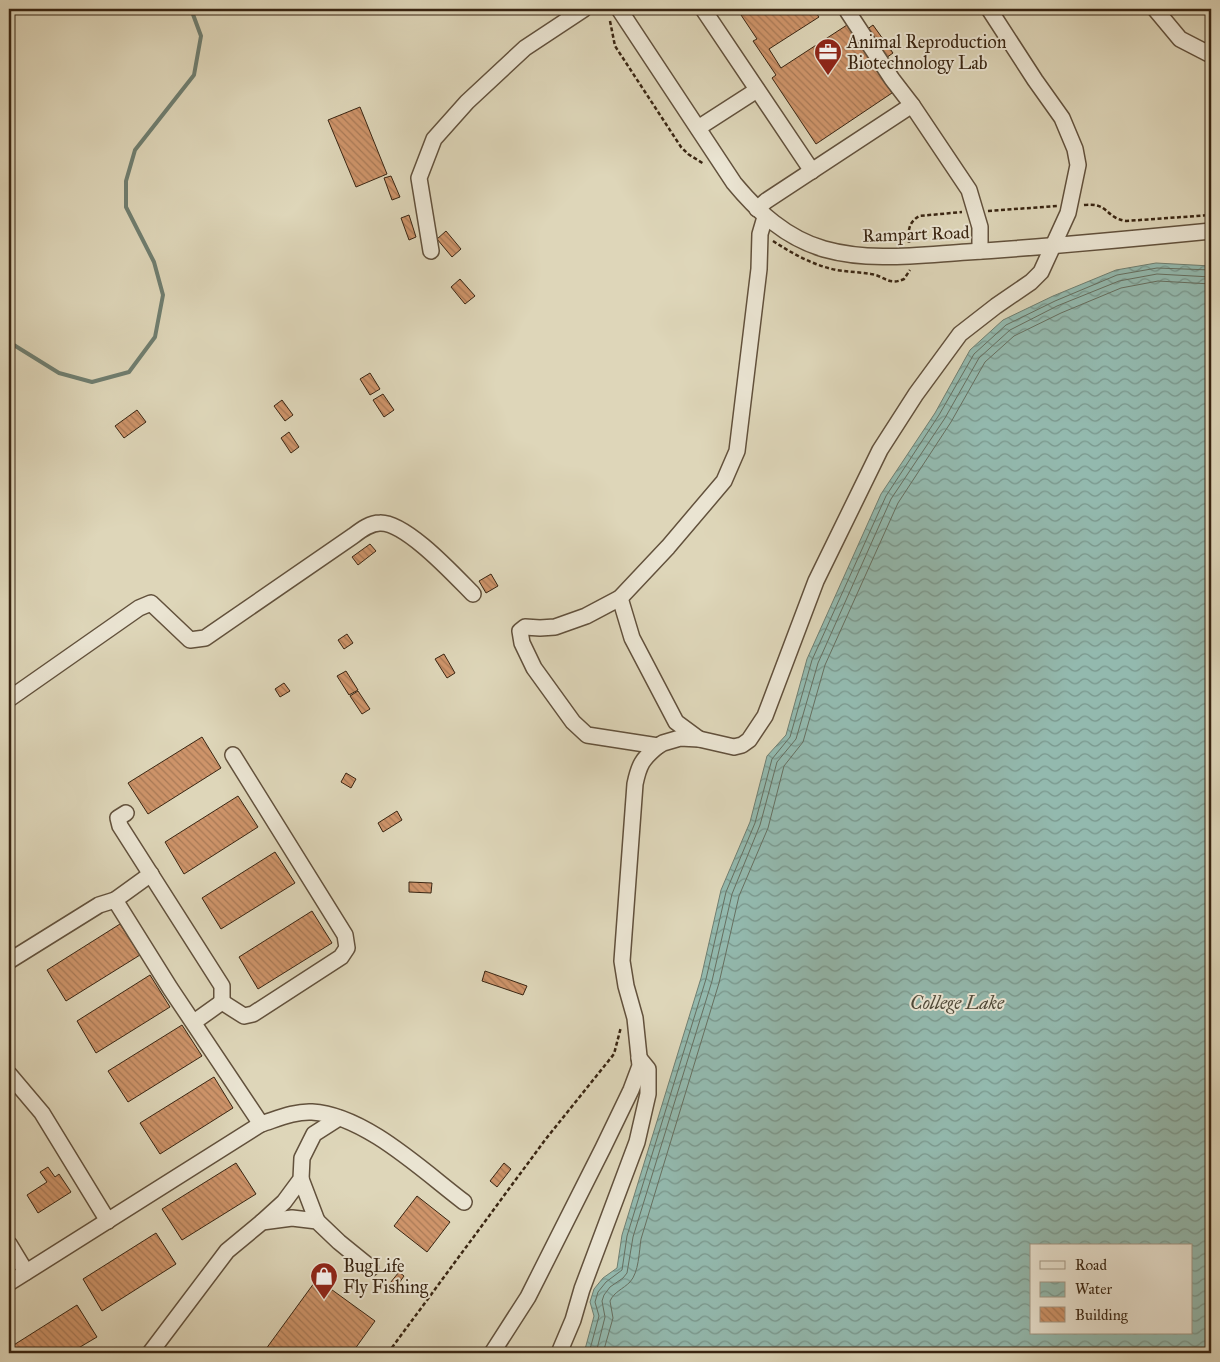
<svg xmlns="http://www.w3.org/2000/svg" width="1220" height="1362" font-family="'IM FELL Great Primer',serif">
<defs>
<pattern id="water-waves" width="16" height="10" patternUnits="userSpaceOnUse" patternTransform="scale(1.25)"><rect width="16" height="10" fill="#93b9ae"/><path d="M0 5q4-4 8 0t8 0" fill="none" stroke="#79968c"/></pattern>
<pattern id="building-back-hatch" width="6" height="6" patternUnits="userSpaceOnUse" patternTransform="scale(1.25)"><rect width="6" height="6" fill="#ce946a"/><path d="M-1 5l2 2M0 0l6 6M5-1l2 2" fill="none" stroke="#a87956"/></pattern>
</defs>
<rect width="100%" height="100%" fill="#ded6b9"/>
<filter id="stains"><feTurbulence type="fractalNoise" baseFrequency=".004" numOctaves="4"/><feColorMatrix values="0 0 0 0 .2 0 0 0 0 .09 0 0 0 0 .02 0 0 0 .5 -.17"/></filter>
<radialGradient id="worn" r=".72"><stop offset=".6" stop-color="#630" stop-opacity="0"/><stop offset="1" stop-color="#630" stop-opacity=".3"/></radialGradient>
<!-- water -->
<path fill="url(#water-waves)" stroke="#6f7e70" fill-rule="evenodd" d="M1156,263l55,3v1087h-627l10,-37 -4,-14 4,-13 9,-11 14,-10 5,-33 79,-257 20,-88 29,-68 17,-66 19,-21 21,-76 74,-165 54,-81 35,-63 33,-30 50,-24 63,-26zM1031,1246h160v87h-160z"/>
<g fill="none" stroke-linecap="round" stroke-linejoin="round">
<!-- shore -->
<g stroke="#666f60" stroke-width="1">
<polyline points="589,1353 599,1316 595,1302 598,1292 606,1282 622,1270 627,1236 706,979 726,892 755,823 772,759 790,737 812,660 886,496 939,415 974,354 1006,325 1055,301 1117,275 1157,268 1211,270"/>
<polyline points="596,1353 605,1317 602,1301 604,1295 610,1287 623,1278 627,1273 633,1237 712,981 732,894 760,825 777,762 796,739 818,663 891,499 945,418 979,358 1010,330 1057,306 1119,281 1157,274 1211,277"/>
<path d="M603,1353l10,-35 -3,-17c4,-9 13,-12 20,-19 9,-10 9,-30 11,-43l78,-256 20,-87 29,-68 16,-62 19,-24 22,-77 73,-162 53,-81 34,-60 29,-26 47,-23 60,-25 37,-7 53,3"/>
</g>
<!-- stream -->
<polyline stroke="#6f7e70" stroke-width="4" points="9,342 59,373 92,382 129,372 155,337 163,295 154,262 126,207 126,181 135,150 194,75 201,36 191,9"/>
</g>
<!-- building -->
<g fill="url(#building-back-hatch)" stroke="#392512">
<polygon points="737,9 813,9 819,17 769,49 781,68 847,25 892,93 816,144 772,78 776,75 753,41 757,39"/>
<polygon points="873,25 893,53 886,58 866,30"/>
<polygon points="360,107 387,174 356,187 328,120"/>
<polygon points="391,176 400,197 392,200 384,178"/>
<polygon points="409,215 416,237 409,240 401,218"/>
<polygon points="446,231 461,249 452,257 437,239"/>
<polygon points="460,279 475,296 465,304 451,287"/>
<polygon points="370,373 380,389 370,395 360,379"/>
<polygon points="383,394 394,410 384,417 373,400"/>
<polygon points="282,400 293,415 285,421 274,406"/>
<polygon points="137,410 146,422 124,438 115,426"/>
<polygon points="289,432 299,447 291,453 281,438"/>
<polygon points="370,544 376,551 358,565 352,557"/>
<polygon points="491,574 498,586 486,593 479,581"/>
<polygon points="347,634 353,643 344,649 338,640"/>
<polygon points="444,654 455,673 447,678 435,659"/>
<polygon points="346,671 358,690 349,695 337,676"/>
<polygon points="284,683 290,691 280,697 275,689"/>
<polygon points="358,691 370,709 362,714 350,696"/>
<polygon points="202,737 221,768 148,814 128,783"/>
<polygon points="346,773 356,779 351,788 341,782"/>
<polygon points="238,796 258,827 184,874 165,842"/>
<polygon points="397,811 402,820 383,832 378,823"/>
<polygon points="275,852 295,883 221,929 202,898"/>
<polygon points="409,882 432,883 431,893 409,892"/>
<polygon points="312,911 332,943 258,989 239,957"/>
<polygon points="120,924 140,955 66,1001 47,970"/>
<polygon points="485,971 527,986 523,995 482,981"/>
<polygon points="150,975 170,1007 96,1053 77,1021"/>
<polygon points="182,1025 202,1056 128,1102 108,1071"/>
<polygon points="214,1077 233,1108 160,1154 140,1123"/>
<polygon points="236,1163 256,1194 182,1240 162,1209"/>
<polygon points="504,1163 511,1169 497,1187 490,1181"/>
<polygon points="48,1167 55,1177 59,1174 71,1192 38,1213 27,1195 47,1182 40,1172"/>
<polygon points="417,1196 450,1222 427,1252 394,1226"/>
<polygon points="156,1233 176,1264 102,1311 83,1279"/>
<polygon points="399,1272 404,1276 392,1293 386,1288"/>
<polygon points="317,1279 375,1321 352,1353 263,1353"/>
<polygon points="77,1305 97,1337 70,1353 9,1353 9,1348"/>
</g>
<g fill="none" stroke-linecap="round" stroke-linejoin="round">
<!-- minor casing -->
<g stroke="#62513c" stroke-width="18">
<g id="minor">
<path d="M619,9l115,174c24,29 52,55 90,66 46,13 95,6 143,3 81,-5 163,-13 244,-21"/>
<polyline points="703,9 812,171"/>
<polyline points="852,9 848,12 892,79 912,105"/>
<polyline points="1155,9 1180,39 1211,55"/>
<polyline points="698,128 757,90"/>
<polyline points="757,209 766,201 912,105 969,190 980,227 980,251"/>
<polyline points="765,217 760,234 759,269 737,451 724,481 668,547 620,598 586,616 555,627 540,628 525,627 520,631 522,643 534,668 573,722 587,735 658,746 663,743 680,738 699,739 734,747 742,745 749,740 765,716 816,581 880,450 916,394 960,334 996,306 1031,282 1041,272 1068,213 1078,165 1075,149 1062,118 1035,80 989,9"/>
<polyline points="431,251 419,178 434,139 467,102 525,48 584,9"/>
<polyline points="620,598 632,638 676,722 699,739"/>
<path d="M9,699l130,-91 12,-5 39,37 15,-2 148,-102c8,-6 17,-13 27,-13 26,-1 75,53 93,71"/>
<polyline points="126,813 118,818 120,826 222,986 222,1002"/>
<polyline points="115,900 151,874"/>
<polyline points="9,961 99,905 115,900 170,988 261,1124"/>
<polyline points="194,1022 222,1002 244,1016 253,1014 341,957 347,948 345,935 233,755"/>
<polyline points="9,1074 42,1113 108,1221"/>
<polyline points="301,1179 317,1221"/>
<polyline points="262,1222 284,1202 301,1179 302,1158 314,1134 339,1118"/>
<polyline points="9,1244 26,1272"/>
<path d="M9,1283l252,-159c16,-5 34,-13 51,-12 53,3 111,59 152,90"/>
<polyline points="150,1353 227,1251 262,1222 292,1218 317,1221 339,1242 371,1268"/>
<path d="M492,1353l36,-56 75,-149 28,-58 9,-24 -5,-48 -9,-32 -4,-25 13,-177c4,-19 7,-25 23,-38"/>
<polyline points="559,1353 573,1320 582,1289 637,1142 648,1094 648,1069 639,1058"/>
</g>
</g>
<!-- path -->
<g stroke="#392512" stroke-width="2.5" stroke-dasharray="4 2.5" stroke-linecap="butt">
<polyline points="610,21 615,46 681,147 688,154 704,164"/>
<path d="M1084,205c25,-3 21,13 42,16l85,-6"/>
<polyline points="988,211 1057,206"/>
<path d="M773,241c20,13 40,24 63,29 12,2 24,2 35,4 14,2 17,12 33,5l6,-9"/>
<path d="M909,243c-1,-12 -1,-20 10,-27l43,-4"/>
<polyline points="388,1353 545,1140 614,1054 621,1027"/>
</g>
<!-- minor -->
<use href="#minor" stroke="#eae4d2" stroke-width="15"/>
</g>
<!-- icons -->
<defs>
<g id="office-pin" transform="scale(1.4375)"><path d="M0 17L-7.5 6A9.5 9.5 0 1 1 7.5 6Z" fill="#8f2418" stroke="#eae4d2"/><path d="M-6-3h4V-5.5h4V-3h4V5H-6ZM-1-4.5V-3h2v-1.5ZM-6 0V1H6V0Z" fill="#fff"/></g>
<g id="shop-pin" transform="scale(1.4375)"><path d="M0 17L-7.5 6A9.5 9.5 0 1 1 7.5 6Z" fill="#8f2418" stroke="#eae4d2"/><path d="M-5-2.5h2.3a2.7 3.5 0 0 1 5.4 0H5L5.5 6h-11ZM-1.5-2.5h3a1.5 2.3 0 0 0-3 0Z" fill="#fff"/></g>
</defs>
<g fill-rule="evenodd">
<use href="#office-pin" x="828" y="52"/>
<use href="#shop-pin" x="324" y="1276"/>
</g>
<g text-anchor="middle" stroke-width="4" stroke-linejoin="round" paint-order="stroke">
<!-- poi labels -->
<g font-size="18" fill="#392512" stroke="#eae4d2" text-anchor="start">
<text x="847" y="48">Animal Reproduction<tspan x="847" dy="21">Biotechnology Lab</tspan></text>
<text x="343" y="1272">BugLife<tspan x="343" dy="21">Fly Fishing</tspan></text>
</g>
<!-- street labels -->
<g font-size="18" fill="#392512" stroke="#eae4d2">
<text transform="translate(916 234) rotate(-2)" y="6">Rampart Road</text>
</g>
<!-- water labels -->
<g font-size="19" font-style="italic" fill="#504a39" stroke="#eae4d2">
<text x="957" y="1009">College Lake</text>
</g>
</g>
<!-- margin -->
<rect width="1220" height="1362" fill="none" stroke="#ded6b9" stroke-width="30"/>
<rect x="10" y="10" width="1200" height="1342" fill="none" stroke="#392512" stroke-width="2.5"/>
<rect x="15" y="15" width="1190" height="1332" fill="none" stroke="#392512"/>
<!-- legend -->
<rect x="1030" y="1244" width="162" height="90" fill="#eae4d2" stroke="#a39885"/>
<rect x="1040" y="1261" width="25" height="8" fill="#eae4d2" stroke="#a39885"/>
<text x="1075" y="1270" font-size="15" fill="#392512">Road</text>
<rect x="1040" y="1282" width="25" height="15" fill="url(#water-waves)" stroke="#a39885"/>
<text x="1075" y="1294" font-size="15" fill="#392512">Water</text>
<rect x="1040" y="1307" width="25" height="15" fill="url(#building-back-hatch)" stroke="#a39885"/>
<text x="1075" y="1320" font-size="15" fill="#392512">Building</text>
<rect width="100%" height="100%" filter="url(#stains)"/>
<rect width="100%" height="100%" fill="url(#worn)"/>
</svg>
